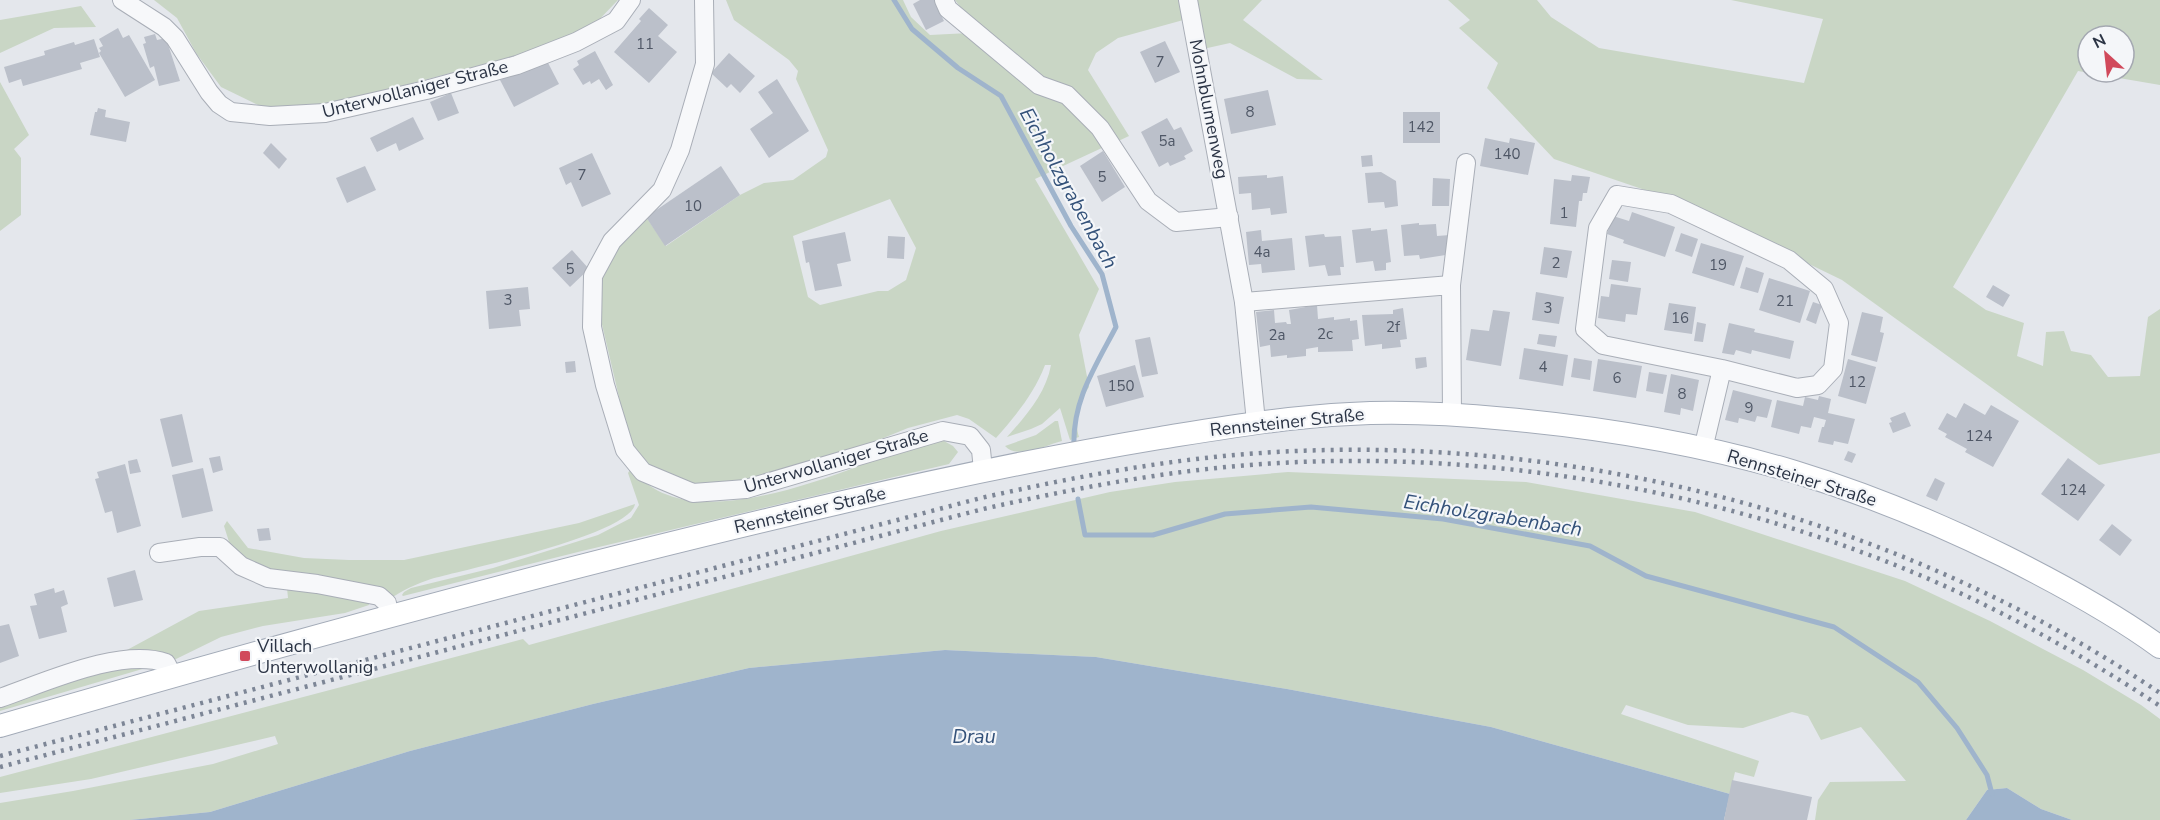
<svg xmlns="http://www.w3.org/2000/svg" width="2160" height="820" font-family="'Nunito Sans',sans-serif">
<rect width="100%" height="100%" fill="#e4e7ec"/>
<!-- green -->
<g fill="#c9d6c5" fill-rule="evenodd">
<polygon points="154,0 618,0 593,26 530,52 330,105 264,108 221,87 196,53 177,18"/>
<path d="M726,0h177l8,17 19,18 39,-2 109,78 26,36 -69,32 64,110 -20,46 10,52c-9,13 -15,35 -10,50l-9,3 -10,-32 -18,16 -11,5 -24,8c19,-21 39,-44 44,-72h-6c-11,29 -29,50 -49,73l-27,-19 -12,-4 -49,13 -49,20 -94,31 -54,7 -34,-4 -25,-12 -18,-21 -8,-22 -26,-111 2,-39 11,-25 33,-35 20,29 74,-51 24,-12 29,-3 33,-23 2,-7 -32,-71 2,-8 -9,-11 -55,-40zM890,199l26,49 -10,32 -18,11h-10l-58,14 -12,-8 -15,-61z"/>
<polygon points="955,0 1183,0 1187,19 1118,38 1096,53 1088,70 1129,136 1112,144 1053,89 964,12"/>
<polygon points="1193,0 1262,0 1243,20 1323,80 1297,79 1230,43 1203,49"/>
<path d="M1448,0h89l14,17 48,31 205,35 19,-64 -92,-19h429v85l-82,-14 -125,216 33,23 38,13 -7,33 26,10 3,-34 18,-1 7,20 20,4 17,22 32,-1 8,-59 12,-8v144l-61,12 -257,-185 -159,-77 -129,-44 -67,-71 11,-25 -39,-35 11,-8zM2088,36h36v36h-36z"/>
<polygon points="81,6 96,27 54,28 0,53 0,20"/>
<polygon points="0,82 29,135 14,149 21,158 21,215 0,231"/>
<path d="M1055,421h3l4,20c-16,4 -44,19 -57,5l31,-11z"/>
<path d="M944,441l9,5 5,6 -9,12 -367,87 -179,45 -1,-1 2,-3 7,-4 82,-20 105,-33 33,-17 8,-13 -11,-32 2,-3c12,10 23,20 38,25 51,20 139,-9 188,-28 28,-11 58,-25 88,-26z"/>
<polygon points="1288,472 1526,482 1695,512 1905,581 1990,621 2083,670 2141,705 2160,719 2160,820 2072,820 2041,809 2007,788 1987,790 1966,820 1815,820 1818,800 1830,782 1906,781 1861,727 1821,740 1808,716 1792,712 1743,728 1688,725 1626,705 1621,714 1759,761 1754,777 1735,772 1730,794 1491,727 1287,689 1096,657 945,650 749,668 593,704 410,751 210,812 130,820 0,820 0,803 73,791 213,764 278,744 275,736 91,779 0,793 0,777 523,639 529,645 941,531 1110,492 1175,482"/>
<path d="M635,504c-5,31 -172,66 -204,75 -15,5 -28,11 -41,20l-140,-32 -20,-22 -6,-19 3,-5 21,27 56,10 45,2h55l175,-37z"/>
<path d="M287,588l81,12 1,5 -24,8 -82,13 -42,11 -47,23c-25,-15 -33,-8 -60,-3l85,-46 89,-13z"/>
<polygon points="156,665 0,711 0,702 89,672"/>
</g>
<!-- water -->
<g fill="#9fb4cc">
<polygon points="945,650 1096,657 1287,689 1491,727 1730,794 1724,820 130,820 210,812 410,751 593,704 749,668"/>
<polygon points="2007,788 2041,809 2072,820 1966,820 1987,790"/>
</g>
<g fill="none" stroke-linecap="round" stroke-linejoin="round">
<!-- stream -->
<g stroke="#9fb4cc" stroke-width="5">
<path d="M894,0l18,29 46,39 43,28 70,130 31,48 14,53c-21,40 -44,74 -42,120"/>
<polyline points="1078,499 1085,535 1153,535 1225,514 1311,507 1443,519 1590,546 1646,576 1834,627 1918,682 1957,728 1987,775 1992,794"/>
</g>
</g>
<!-- building -->
<g fill="#bbc0ca">
<polygon points="920,0 938,0 941,7 938,9 944,21 926,30 913,4"/>
<polygon points="649,8 668,25 658,36 677,52 649,83 614,52 641,21 639,19"/>
<polygon points="118,28 123,38 129,35 155,80 125,97 99,53 101,51 99,48 103,46 99,39"/>
<polygon points="155,34 157,40 166,38 180,81 159,86 154,66 150,68 143,44 146,43 144,37"/>
<polygon points="94,39 100,57 80,63 82,69 23,86 21,79 9,83 4,67 45,55 44,51 74,42 75,45"/>
<polygon points="1165,41 1180,72 1155,83 1140,52"/>
<polygon points="595,51 613,85 606,90 599,79 591,84 590,81 583,85 573,69 579,65 577,61"/>
<polygon points="729,53 755,76 740,93 731,84 727,88 711,73"/>
<polygon points="546,59 559,84 514,107 500,80"/>
<polygon points="777,79 809,131 769,158 750,129 773,113 758,92"/>
<polygon points="1268,90 1276,125 1231,134 1224,99"/>
<polygon points="451,93 459,113 438,121 430,102"/>
<polygon points="98,108 106,110 105,117 130,122 126,142 90,135 95,112 97,112"/>
<rect x="1403" y="112" width="37" height="31"/>
<polygon points="413,117 424,139 399,151 396,143 377,152 370,138"/>
<polygon points="1167,118 1174,130 1181,127 1193,151 1184,156 1186,159 1170,166 1168,162 1159,167 1141,132"/>
<polygon points="1485,138 1509,143 1510,138 1535,143 1528,175 1480,166"/>
<polygon points="271,143 287,159 279,169 263,153"/>
<polygon points="1103,151 1125,187 1102,202 1080,166"/>
<polygon points="592,153 611,194 582,207 571,182 566,185 559,168"/>
<polygon points="1372,155 1373,166 1362,167 1361,156"/>
<polygon points="365,166 376,190 347,203 336,178"/>
<polygon points="721,166 740,195 665,246 646,217"/>
<polygon points="1381,172 1396,181 1398,206 1385,208 1384,202 1368,203 1365,173"/>
<polygon points="1267,175 1267,178 1283,176 1287,213 1271,215 1270,208 1252,210 1251,193 1239,194 1238,177"/>
<polygon points="1572,175 1590,177 1587,193 1583,193 1582,201 1579,201 1576,227 1550,224 1554,179 1571,181"/>
<polygon points="1433,178 1450,179 1449,206 1432,206"/>
<polygon points="1632,212 1675,227 1665,257 1623,243 1624,240 1607,234 1613,216 1629,221"/>
<polygon points="1419,223 1419,225 1436,224 1437,236 1450,235 1452,254 1420,259 1419,255 1404,256 1401,225"/>
<polygon points="1371,228 1371,231 1387,229 1391,262 1386,263 1386,270 1375,271 1373,261 1356,263 1352,230"/>
<polygon points="1261,230 1262,241 1292,238 1295,270 1262,273 1261,264 1249,265 1246,232"/>
<polygon points="845,232 851,261 837,264 842,286 815,291 809,262 806,263 802,241"/>
<polygon points="1681,233 1698,239 1692,257 1675,251"/>
<polygon points="1324,234 1325,237 1341,236 1344,267 1340,267 1341,275 1328,276 1325,265 1309,267 1305,236"/>
<polygon points="888,236 905,237 904,259 887,258"/>
<polygon points="1701,243 1744,256 1734,286 1692,273"/>
<polygon points="1544,247 1572,251 1567,278 1540,274"/>
<polygon points="572,250 589,269 570,287 552,268"/>
<polygon points="1612,260 1631,262 1628,282 1609,279"/>
<polygon points="1746,267 1764,273 1758,293 1740,288"/>
<polygon points="1769,278 1810,291 1800,323 1759,310"/>
<polygon points="1611,284 1641,288 1637,315 1626,314 1625,322 1598,318 1601,296 1609,297"/>
<polygon points="1993,285 2010,295 2003,307 1986,297"/>
<polygon points="528,287 530,309 519,310 521,326 489,329 486,291"/>
<polygon points="1536,292 1564,297 1559,324 1532,320"/>
<polygon points="1813,302 1822,305 1816,324 1806,320"/>
<polygon points="1669,303 1696,307 1692,334 1664,330"/>
<polygon points="1317,305 1318,319 1334,317 1334,320 1350,318 1350,321 1357,320 1359,339 1352,340 1353,351 1318,352 1318,347 1306,349 1306,356 1287,358 1287,355 1271,357 1270,345 1260,347 1256,312 1274,310 1275,323 1286,322 1287,324 1291,324 1289,310"/>
<polygon points="1403,308 1407,339 1400,340 1401,347 1382,349 1382,344 1365,346 1362,315 1393,314 1393,310"/>
<polygon points="1493,310 1510,312 1501,366 1466,360 1471,329 1489,331"/>
<polygon points="1862,312 1883,317 1880,332 1884,333 1877,362 1851,355"/>
<polygon points="1697,322 1706,324 1703,342 1694,341"/>
<polygon points="1729,323 1755,329 1754,332 1794,341 1790,359 1752,350 1751,354 1736,350 1734,355 1722,353"/>
<polygon points="1539,334 1557,336 1555,347 1537,344"/>
<polygon points="1150,337 1158,374 1142,377 1135,340"/>
<polygon points="1524,348 1568,355 1563,386 1519,379"/>
<polygon points="1426,357 1427,367 1416,369 1415,358"/>
<polygon points="1574,358 1592,361 1590,380 1571,377"/>
<polygon points="1598,359 1642,366 1636,398 1593,391"/>
<polygon points="1848,359 1876,367 1866,404 1838,396"/>
<polygon points="575,361 576,372 566,373 565,362"/>
<polygon points="1135,365 1144,397 1106,407 1097,376"/>
<polygon points="1649,372 1667,375 1663,394 1646,391"/>
<polygon points="1671,374 1699,380 1693,411 1681,408 1680,415 1664,412"/>
<polygon points="1733,390 1772,400 1767,418 1757,416 1755,422 1739,418 1738,423 1725,420"/>
<polygon points="1819,396 1831,399 1828,413 1855,419 1848,444 1834,441 1833,445 1818,442 1822,427 1824,427 1826,420 1814,417 1811,428 1801,426 1799,434 1771,427 1777,400 1803,406 1805,397 1818,400"/>
<polygon points="1964,403 1985,415 1991,405 2019,421 1993,467 1965,452 1967,449 1945,437 1947,434 1938,429 1947,413 1956,418"/>
<polygon points="1905,412 1911,426 1893,433 1889,423 1892,422 1890,418"/>
<polygon points="182,414 193,462 172,467 160,419"/>
<polygon points="1848,451 1856,454 1852,463 1844,460"/>
<polygon points="220,456 223,470 213,473 209,458"/>
<polygon points="2068,458 2105,485 2078,521 2041,494"/>
<polygon points="137,459 141,472 130,474 128,461"/>
<polygon points="125,464 141,526 117,533 112,511 105,513 95,479 99,478 97,472"/>
<polygon points="203,468 213,511 182,518 172,475"/>
<polygon points="1935,478 1945,483 1937,501 1926,496"/>
<polygon points="2112,524 2132,540 2120,556 2099,540"/>
<polygon points="269,528 271,540 259,541 257,529"/>
<polygon points="135,570 143,600 114,607 107,578"/>
<polygon points="54,588 55,593 64,590 68,604 61,607 67,632 39,639 30,606 37,605 34,594"/>
<polygon points="9,624 19,656 0,663 0,626"/>
<polygon points="1732,780 1812,797 1807,820 1724,820"/>
</g>
<g fill="none" stroke-linecap="round" stroke-linejoin="round">
<!-- minor casing -->
<g stroke="#a9aeb7" stroke-width="20">
<g id="minor">
<polyline points="122,0 164,27 175,38 209,92 219,104 231,112 270,116 325,113 426,90 517,65 576,42 616,21 631,0"/>
<polyline points="704,0 705,64 680,150 662,190 612,241 593,276 592,327 605,385 625,450 643,472 693,493 746,489 943,431 970,436 981,450 983,470"/>
<polyline points="944,0 948,9 1039,85 1067,95 1100,128 1148,201 1176,222 1229,217"/>
<polyline points="1188,0 1244,302 1256,422"/>
<polyline points="1451,285 1466,163"/>
<polyline points="1244,302 1451,285 1452,414"/>
<polyline points="1703,449 1722,369 1603,345 1585,329 1598,228 1617,195 1671,204 1789,260 1824,289 1839,323 1833,369 1818,385 1797,388 1722,369"/>
<polyline points="159,553 200,547 220,547 241,566 268,578 317,584 379,596 387,603 389,616"/>
<path d="M0,698c44,-15 121,-51 166,-35l7,13"/>
</g>
</g>
<!-- major casing -->
<g stroke="#a3abb8" stroke-width="24">
<path id="major" d="M0,726c278,-81 557,-158 839,-223 107,-25 213,-47 321,-65 63,-10 126,-21 190,-24 52,-3 105,0 157,5 97,9 195,25 288,53 72,22 142,51 209,84 54,27 108,56 156,91"/>
</g>
<!-- minor -->
<use href="#minor" stroke="#f7f8fa" stroke-width="18"/>
<!-- major -->
<use href="#major" stroke="#fff" stroke-width="22"/>
<!-- rail -->
<g stroke="#7d8696" stroke-width="4.5" stroke-dasharray="3 6" stroke-linecap="butt">
<path d="M0,756l981,-258c80,-18 161,-34 243,-42 323,-31 667,55 936,237"/>
<path d="M0,767l983,-258c80,-18 161,-34 243,-42 231,-22 470,16 684,104 87,36 171,83 250,135"/>
</g>
</g>
<!-- markers -->
<rect fill="#d1495b" stroke="#f4f6f9" stroke-width="2" x="239" y="650" width="12" height="12" rx="3"/>
<g text-anchor="middle" stroke-width="4.5" stroke-linejoin="round" paint-order="stroke">
<!-- number labels -->
<g font-size="15" fill="#4f5766">
<text x="645" y="49">11</text>
<text x="1160" y="67">7</text>
<text x="1250" y="117">8</text>
<text x="1421" y="132">142</text>
<text x="1167" y="146">5a</text>
<text x="1507" y="159">140</text>
<text x="582" y="180">7</text>
<text x="1102" y="182">5</text>
<text x="693" y="211">10</text>
<text x="1564" y="218">1</text>
<text x="1262" y="257">4a</text>
<text x="1556" y="268">2</text>
<text x="1718" y="270">19</text>
<text x="570" y="274">5</text>
<text x="508" y="305">3</text>
<text x="1785" y="306">21</text>
<text x="1548" y="313">3</text>
<text x="1680" y="323">16</text>
<text x="1393" y="332">2f</text>
<text x="1325" y="339">2c</text>
<text x="1277" y="340">2a</text>
<text x="1543" y="372">4</text>
<text x="1617" y="383">6</text>
<text x="1857" y="387">12</text>
<text x="1121" y="391">150</text>
<text x="1682" y="399">8</text>
<text x="1749" y="413">9</text>
<text x="1979" y="441">124</text>
<text x="2073" y="495">124</text>
</g>
<!-- street labels -->
<g font-size="18" fill="#2b3445" stroke="#f4f6f9">
<text transform="translate(415 89) rotate(-14)" y="6">Unterwollaniger Straße</text>
<text transform="translate(1209 109) rotate(79)" y="6">Mohnblumenweg</text>
<text transform="translate(1287 422) rotate(-6)" y="6">Rennsteiner Straße</text>
<text transform="translate(836 461) rotate(-16)" y="6">Unterwollaniger Straße</text>
<text transform="translate(1802 478) rotate(17)" y="6">Rennsteiner Straße</text>
<text transform="translate(810 510) rotate(-13)" y="6">Rennsteiner Straße</text>
</g>
<!-- poi labels -->
<g font-size="18" fill="#2b3445" stroke="#f4f6f9" text-anchor="start">
<text x="257" y="652">Villach<tspan x="257" dy="21">Unterwollanig</tspan></text>
</g>
<!-- water labels -->
<g font-size="20" font-style="italic" fill="#34527a" stroke="#f4f6f9">
<text transform="translate(1069 188) rotate(61)" y="7">Eichholzgrabenbach</text>
<text transform="translate(1493 515) rotate(9)" y="7">Eichholzgrabenbach</text>
<text x="974" y="743">Drau</text>
</g>
</g>
<!-- north arrow -->
<g transform="translate(2106 54) rotate(333)"><circle r="28" fill="#f4f6f9" stroke="#a4a8b1" stroke-width="1.5"/>
<path d="M0-4.5L10 22L0 15L-10 22Z" fill="#d1495b"/>
<text y="-9" font-size="16" font-weight="bold" text-anchor="middle" fill="#2b3445">N</text>
</g>
</svg>
